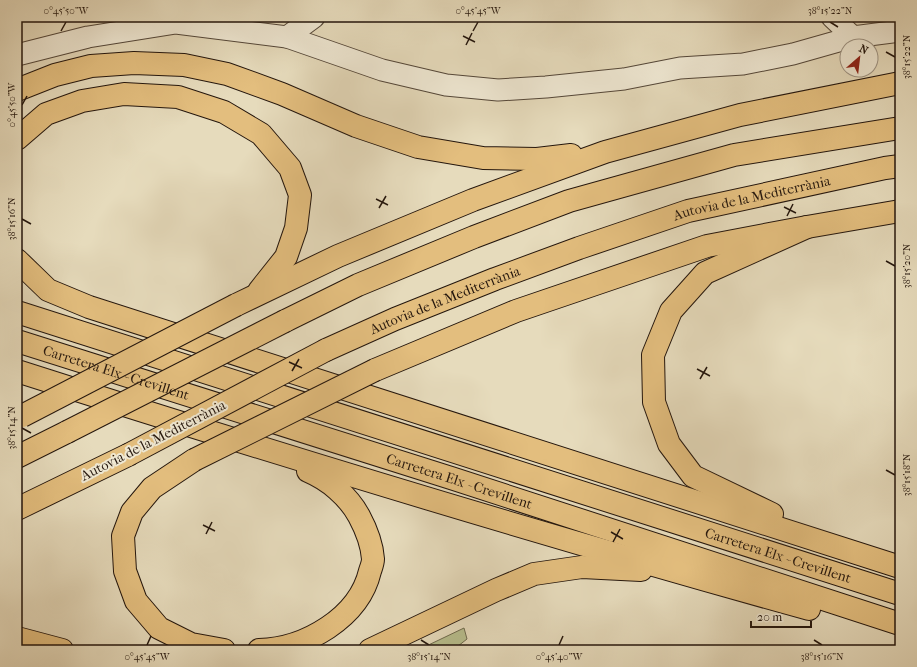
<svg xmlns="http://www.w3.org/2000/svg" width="917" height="667" font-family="'IM FELL French Canon',serif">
<rect width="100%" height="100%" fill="#e6dbbc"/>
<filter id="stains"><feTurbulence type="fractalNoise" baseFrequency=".005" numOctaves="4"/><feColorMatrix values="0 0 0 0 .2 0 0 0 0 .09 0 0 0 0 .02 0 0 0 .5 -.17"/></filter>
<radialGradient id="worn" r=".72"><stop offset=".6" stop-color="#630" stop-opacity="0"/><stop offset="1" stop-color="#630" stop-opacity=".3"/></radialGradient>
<!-- green -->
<polygon fill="#b8bf8e" stroke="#6e6a4e" points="464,628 467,639 453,650 418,650"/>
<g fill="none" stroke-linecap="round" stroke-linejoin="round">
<!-- minor casing -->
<g stroke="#544739" stroke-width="23">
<g id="minor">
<polyline points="832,17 853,37 900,31"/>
<polyline points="287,37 382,70 446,85 498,90 546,87 624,79 680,68 743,64 793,54 853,37"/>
<polyline points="17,55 88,37 176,23 287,37 314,17"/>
</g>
</g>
<!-- highway casing -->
<g stroke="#24160d" stroke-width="24">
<g id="highway">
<polyline points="17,90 55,75 91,66 134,63 184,65 227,74 282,94 356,126 418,147 483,158 537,159 571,155"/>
<polyline points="17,139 46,114 82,101 124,94 178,97 224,112 261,134 290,168 300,195 296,228 286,257 259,291"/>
<polyline points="17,260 48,290 89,307 900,567"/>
<polyline points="236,305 338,256 473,200 605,152 740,115 900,83"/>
<path id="s1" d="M17,312l883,282"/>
<polyline points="285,321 358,285 474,237 569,201 734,155 900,128"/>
<path id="s2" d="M17,341l434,137 449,146"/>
<path id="s3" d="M326,350l69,-31 100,-40 84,-31 109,-37 197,-43 15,-2"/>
<polyline points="375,370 516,311 707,246 807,227 900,211"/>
<path d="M17,371c263,84 526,164 792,238"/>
<polyline points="17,457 67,432"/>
<polyline points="194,460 152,488 132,512 123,536 125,571 136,601 159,628 191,644 224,650"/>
<polyline points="17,509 128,455"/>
<polyline points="772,514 693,476 669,444 654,402 653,355 671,311 705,273 807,227"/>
<polyline points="17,638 62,650"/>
<path d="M259,650c46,-1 100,-32 111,-79 1,-3 3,-8 3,-12 -1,-15 -7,-30 -14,-43 -11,-20 -30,-36 -51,-45"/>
<polyline points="370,650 496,590 534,574 582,567 641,570"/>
</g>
</g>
<!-- minor -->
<use href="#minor" stroke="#efe8d3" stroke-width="21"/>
<!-- highway -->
<use href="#highway" stroke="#e3be7e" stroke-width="22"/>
<!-- highway-bridge casing -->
<g stroke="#24160d" stroke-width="24" stroke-linecap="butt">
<g id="highway-bridge">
<polyline points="22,416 236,305"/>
<polyline points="67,432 285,321"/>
<polyline points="128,455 326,350"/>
<polyline points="194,460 375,370"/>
</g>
</g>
<!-- highway-bridge -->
<use href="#highway-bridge" stroke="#e3be7e" stroke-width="22"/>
</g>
<!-- ticks -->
<path fill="none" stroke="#24160d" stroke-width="1.5" d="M830,22l8,5M61,31l5,-9M473,31l5,-9M463,36l12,6M466,45l6,-12M886,52l9,5M22,105l5,-9M376,199l12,6M784,207l12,6M379,208l7,-12M787,216l6,-12M22,219l9,5M886,261l9,5M289,362l13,6M697,369l13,7M292,371l7,-12M700,379l7,-12M22,428l9,5M886,470l9,5M203,525l12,6M611,532l12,7M206,534l6,-12M613,542l7,-13M421,640l8,5M814,640l8,5M147,645l4,-9M559,645l4,-9"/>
<g text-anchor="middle" stroke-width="4" stroke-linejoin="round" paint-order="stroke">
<!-- street labels -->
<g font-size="14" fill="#24160d" stroke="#efe8d3">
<text dy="5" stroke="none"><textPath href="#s3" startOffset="453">Autovia de la Mediterrània</textPath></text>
<text dy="5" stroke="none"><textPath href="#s3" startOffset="129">Autovia de la Mediterrània</textPath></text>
<text dy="5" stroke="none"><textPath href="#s2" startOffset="104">Carretera Elx - Crevillent</textPath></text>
<text transform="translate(153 440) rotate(-27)" y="5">Autovia de la Mediterrània</text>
<text dy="5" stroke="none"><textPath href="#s2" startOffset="464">Carretera Elx - Crevillent</textPath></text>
<text dy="5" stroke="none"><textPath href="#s1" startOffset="799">Carretera Elx - Crevillent</textPath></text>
</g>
</g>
<!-- margin -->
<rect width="917" height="667" fill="none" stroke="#e6dbbc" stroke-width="44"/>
<!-- north arrow -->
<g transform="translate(859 58) rotate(28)"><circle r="19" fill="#efe8d3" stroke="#9e9484"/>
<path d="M0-3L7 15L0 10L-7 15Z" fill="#8f2418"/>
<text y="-6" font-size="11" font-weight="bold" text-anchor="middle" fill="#24160d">N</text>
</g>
<!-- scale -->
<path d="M751 621v6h60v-6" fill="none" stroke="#24160d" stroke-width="2"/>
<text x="757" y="621" font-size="12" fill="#24160d" stroke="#efe8d3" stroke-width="3" paint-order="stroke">20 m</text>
<rect x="22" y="22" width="873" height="623" fill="none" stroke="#24160d" stroke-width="1.5"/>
<g font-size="10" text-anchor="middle" fill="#24160d">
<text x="66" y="14">0°45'50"W</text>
<text x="478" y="14">0°45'45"W</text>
<text x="830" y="14">38°15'22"N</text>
<text transform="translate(906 57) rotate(-90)" y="4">38°15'22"N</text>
<text transform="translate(11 105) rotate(-90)" y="4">0°45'50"W</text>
<text transform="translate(11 219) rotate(-90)" y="4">38°15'16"N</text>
<text transform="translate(906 266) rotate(-90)" y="4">38°15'20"N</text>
<text transform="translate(11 428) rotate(-90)" y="4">38°15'14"N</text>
<text transform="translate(906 475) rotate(-90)" y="4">38°15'18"N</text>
<text x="147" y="660">0°45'45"W</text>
<text x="429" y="660">38°15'14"N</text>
<text x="559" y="660">0°45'40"W</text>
<text x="822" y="660">38°15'16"N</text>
</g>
<rect width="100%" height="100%" filter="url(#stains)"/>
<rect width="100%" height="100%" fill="url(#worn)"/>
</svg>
